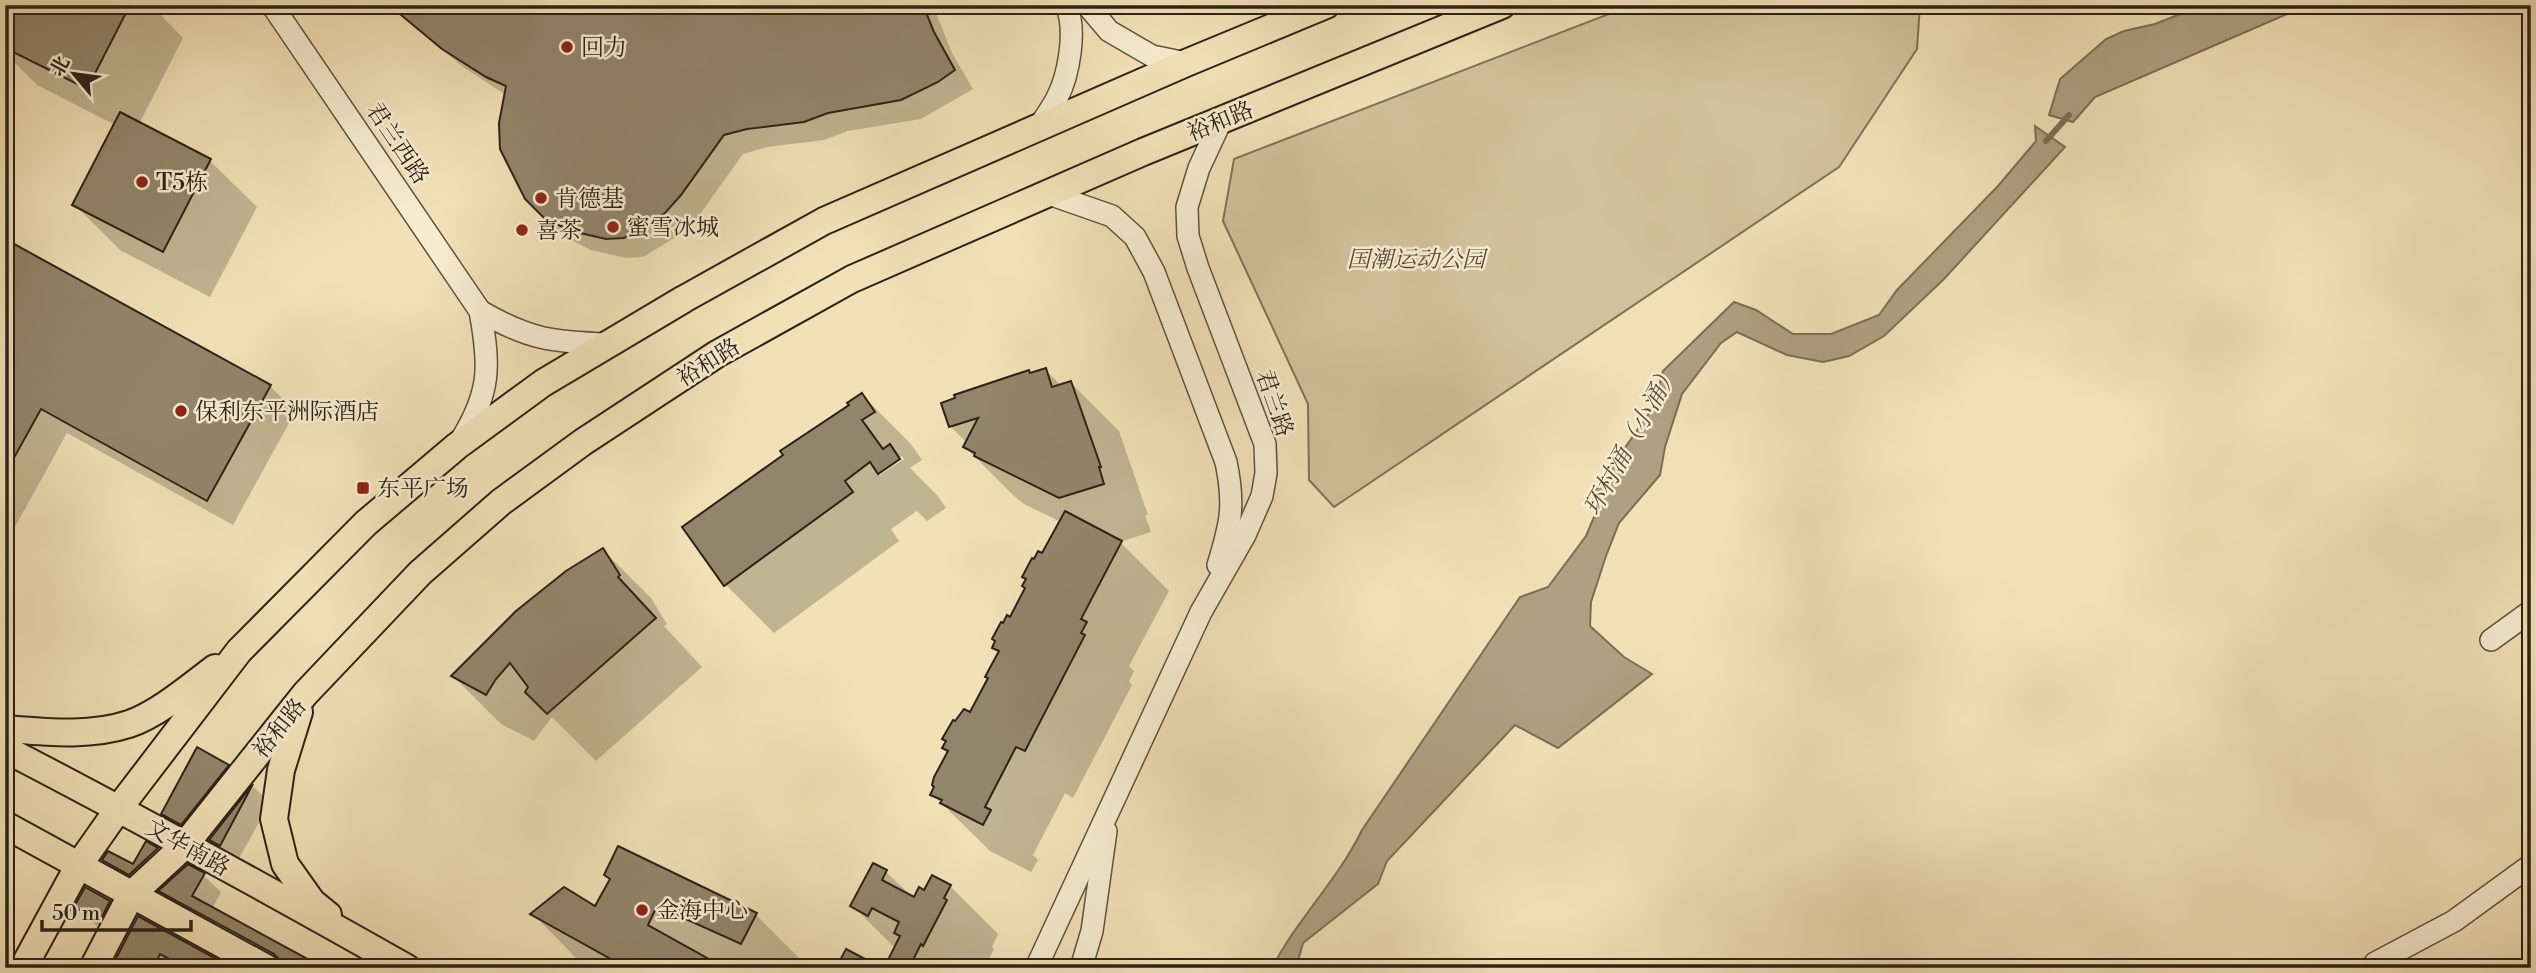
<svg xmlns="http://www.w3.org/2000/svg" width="2536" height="973" font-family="'Libre Bodoni','Noto Serif SC',serif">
<rect width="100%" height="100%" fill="#f2e1b7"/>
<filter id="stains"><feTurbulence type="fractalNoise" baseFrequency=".00286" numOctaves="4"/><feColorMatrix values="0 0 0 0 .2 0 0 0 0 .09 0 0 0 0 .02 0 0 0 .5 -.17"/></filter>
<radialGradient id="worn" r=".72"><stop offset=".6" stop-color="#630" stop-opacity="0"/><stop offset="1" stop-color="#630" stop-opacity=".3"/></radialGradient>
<!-- green -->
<polygon fill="#d1c19c" stroke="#7f725a" stroke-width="2" points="1632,5 1920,5 1917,49 1839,167 1334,507 1309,480 1308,404 1223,221 1234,159"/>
<!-- water -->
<g fill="#afa081" stroke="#7b6e57" stroke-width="2">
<polygon points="2203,5 2308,5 2095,97 2073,122 2049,115 2060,79 2106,39 2124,31 2155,24"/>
<path d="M2035,126l30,21 -121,132 -60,57 -35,20 -26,6 -36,-7 -50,-23 -16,11 -39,51 -17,53 -5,28 -41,48 -13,33 -15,46 -1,24 34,31 28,17 -94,74 -43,-23 -128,136 -9,23 -75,59 -7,25h-24c25,-49 66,-88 90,-138l158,-233 28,-10 38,-51 11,-26 -5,-15 62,-89 9,-35 71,-69 22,8 37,24h38l48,-19 18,-25 101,-104 38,-45z"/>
</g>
<!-- shadow -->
<g fill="#0003" fill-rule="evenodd">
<polygon points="8,5 151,5 183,38 139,124 210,161 257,207 210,297 120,250 74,204 115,125 37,85 5,53 5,11"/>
<polygon points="390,5 933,5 952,53 973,89 921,119 848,131 824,140 767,147 743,154 700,214 684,232 643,257 626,258 591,250 565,237 527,198 506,95 463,67"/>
<polygon points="5,241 270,386 295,412 233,525 67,433 5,545"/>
<polygon points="1045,370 1062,386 1071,383 1119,431 1148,515 1145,515 1151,532 1120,542 1169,591 1129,666 1134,671 1129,681 1132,685 1073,798 1065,793 1033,855 1038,860 1031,872 990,851 932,794 949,753 944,748 971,714 1000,653 994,647 1061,522 1024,504 1013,495 965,447 967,443 950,426 1031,375"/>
<path d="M862,395l48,48 12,17 -12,8 27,27 9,13 -19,13 -10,-10 -26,18 8,12 -125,92 -48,-48 -42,-58 168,-121zM902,456l2,3 -24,16 -3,-3z"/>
<polygon points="603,550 651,598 667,624 664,626 702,667 596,761 552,717 534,741 501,724 453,676"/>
<polygon points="228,766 245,783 180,831 163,814"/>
<polygon points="254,787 270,803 237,862 228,857 211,840"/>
<polygon points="147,844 157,850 174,867 147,891 121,877 104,860 134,867"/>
<polygon points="619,848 756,915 804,963 801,968 591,968 580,962 533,914 596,909 611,880 606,875"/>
<polygon points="886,872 915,899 925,892 950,886 998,934 992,947 994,949 984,968 886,968 896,949 853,906"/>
<polygon points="203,875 221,892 212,909 320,968 283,966 178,908 161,891"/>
<polygon points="109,902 127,919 117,937 94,924 76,907"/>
<polygon points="139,918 229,968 113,968"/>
</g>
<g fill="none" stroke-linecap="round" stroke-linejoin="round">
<!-- stream -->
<polyline stroke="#7b6e57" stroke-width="6" points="2046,141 2069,115"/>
</g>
<!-- building -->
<g fill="#93856b" stroke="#2d2219" stroke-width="2">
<polygon points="5,5 130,5 87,89 5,48"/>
<polygon points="389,5 923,5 934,32 955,70 938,82 901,100 828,113 804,122 747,129 724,135 681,195 665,213 624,238 606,239 571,231 544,218 525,199 500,149 499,123 506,86 486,77 442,49"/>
<polygon points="120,112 211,159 163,252 72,205"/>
<polygon points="5,239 271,385 207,501 41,409 5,474"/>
<polygon points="1046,368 1052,387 1071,381 1101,467 1099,467 1104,484 1059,498 974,456 975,453 963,447 978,418 949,427 941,403 955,398 954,395 1029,370 1030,373"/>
<polygon points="862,393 875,412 862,420 883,449 890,444 900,459 878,474 870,462 845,481 853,492 724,586 682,527 783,455 780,451 849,405 847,403"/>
<polygon points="1065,511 1122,541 1081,619 1087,622 1081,633 1085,635 1025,751 1016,747 985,807 991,810 983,825 940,803 942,800 930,795 934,787 932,785 934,777 948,751 942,748 946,741 942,739 953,720 955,721 964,709 970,712 988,678 985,677 999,651 992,648 995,641 992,639 1001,622 1003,623 1007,615 1010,617 1025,588 1022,586 1026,579 1022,577 1032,558 1034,559 1038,551 1042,553"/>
<polygon points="603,548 620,575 618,577 656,618 547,714 525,692 528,687 510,663 496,679 486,695 451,676 516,611 566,571"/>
<polygon points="197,747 229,765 181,825 161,814"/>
<polygon points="253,784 220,846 209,840"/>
<polygon points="146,841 158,848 129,875 102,860 108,851 133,864"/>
<polygon points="618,846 757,913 741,944 657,906 648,925 725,968 627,968 530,914 564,887 595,906 610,879 604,875"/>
<polygon points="873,863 887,870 882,880 914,897 919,887 924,890 932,875 951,885 944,898 947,900 923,946 921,944 909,968 884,968 900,936 894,933 899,922 872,908 868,916 850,906"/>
<polygon points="188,864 205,873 192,896 324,968 282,968 279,959 274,954 158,891"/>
<polygon points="85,887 110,901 100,921 74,907"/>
<polygon points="138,916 233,968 186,968 160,954 153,968 111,968"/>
<polygon points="846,949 882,968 836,968"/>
</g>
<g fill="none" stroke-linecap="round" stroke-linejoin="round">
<!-- minor casing -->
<g stroke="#5e5240" stroke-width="24">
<g id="minor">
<path d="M272,5l208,306c10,54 11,81 -19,129"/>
<polyline points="1087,5 1109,31 1152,56 1186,63"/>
<path d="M1039,127c6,-10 13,-19 18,-29 12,-23 20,-69 9,-93"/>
<path d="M1049,194l63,22 23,21 19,35 72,190c9,43 5,61 -8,103"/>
<path d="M480,311c50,29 73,31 129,33"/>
<polyline points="2491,640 2531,611"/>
<polyline points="1036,968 1201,612 1245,535 1262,496 1266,473 1265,444 1198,268 1188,236 1187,207 1199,168 1221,121"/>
<polyline points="1081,968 1092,931 1106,831"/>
<polyline points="2374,968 2375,963 2454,921 2531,865"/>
</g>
</g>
<!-- major casing -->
<g stroke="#2d2219" stroke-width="30">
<g id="major">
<polyline points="299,712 281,770 274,819 285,864 312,902 328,915"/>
<path d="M5,729c41,3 84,8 124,-5 29,-10 61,-37 86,-56"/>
<path d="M5,749c135,70 269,144 402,219"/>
<polyline points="5,825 266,968"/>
<polyline points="23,968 79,865 119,808 239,651 366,523 457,446 543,383 684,299 824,221 1186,63 1326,5"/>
<polyline points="93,968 131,895 184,846 305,694 420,573 501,502 583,442 717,354 852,279 1143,152 1502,5"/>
</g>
</g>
<!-- minor -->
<use href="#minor" stroke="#f7ecd0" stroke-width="21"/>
<!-- major -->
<use href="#major" stroke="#f2e1b7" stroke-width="26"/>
</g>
<!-- markers -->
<g fill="#8f2418" stroke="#f7ecd0" stroke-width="2.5">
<circle cx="567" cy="47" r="7"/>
<circle cx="142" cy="182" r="7"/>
<circle cx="541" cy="198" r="7"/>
<circle cx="613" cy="227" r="7"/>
<circle cx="522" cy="230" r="7"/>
<circle cx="181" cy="411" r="7"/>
<rect x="356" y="481" width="14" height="14" rx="3.5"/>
<circle cx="642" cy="910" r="7"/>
</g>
<g text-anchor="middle" stroke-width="5" stroke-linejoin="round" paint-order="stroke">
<!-- poi labels -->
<g font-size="23" fill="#2d2219" stroke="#f7ecd0" text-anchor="start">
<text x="581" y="55">回力</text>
<text x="156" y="190">T5栋</text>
<text x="555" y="206">肯德基</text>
<text x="627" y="235">蜜雪冰城</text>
<text x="536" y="238">喜茶</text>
<text x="195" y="419">保利东平洲际酒店</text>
<text x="377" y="496">东平广场</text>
<text x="656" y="918">金海中心</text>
</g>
<!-- street labels -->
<g font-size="23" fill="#2d2219" stroke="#f7ecd0">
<text transform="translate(1220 121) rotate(-22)" y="8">裕和路</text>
<text transform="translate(398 143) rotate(56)" y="8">君兰西路</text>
<text transform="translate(708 362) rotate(-32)" y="8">裕和路</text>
<text transform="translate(1275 403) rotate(71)" y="8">君兰路</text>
<text transform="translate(279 728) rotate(-51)" y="8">裕和路</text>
<text transform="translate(188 847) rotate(29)" y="8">文华南路</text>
</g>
<!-- park labels -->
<g font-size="23" font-style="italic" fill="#564a3a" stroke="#f7ecd0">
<text x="1416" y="267">国潮运动公园</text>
</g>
<!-- water labels -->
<g font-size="24" font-style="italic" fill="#5a4e3d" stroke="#f7ecd0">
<text transform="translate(1631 440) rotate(-61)" y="8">环村涌（小涌）</text>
</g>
</g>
<!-- margin -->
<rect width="2536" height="973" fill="none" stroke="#f2e1b7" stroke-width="28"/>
<rect x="7" y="7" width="2522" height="959" fill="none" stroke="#2d2219" stroke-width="3.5"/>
<rect x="14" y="14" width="2508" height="945" fill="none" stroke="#2d2219" stroke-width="2"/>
<!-- north arrow -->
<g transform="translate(74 74) rotate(299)" stroke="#f7ecd0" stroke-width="5" paint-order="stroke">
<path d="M0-5L12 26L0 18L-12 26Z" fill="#2d2219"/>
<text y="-10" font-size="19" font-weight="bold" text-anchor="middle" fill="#2d2219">北</text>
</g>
<!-- scale -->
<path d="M42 920v10h149v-10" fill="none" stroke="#2d2219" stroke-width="3.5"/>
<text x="52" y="920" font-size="21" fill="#2d2219" stroke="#f7ecd0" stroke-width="5" paint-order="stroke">50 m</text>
<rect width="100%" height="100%" filter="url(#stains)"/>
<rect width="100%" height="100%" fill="url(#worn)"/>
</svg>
